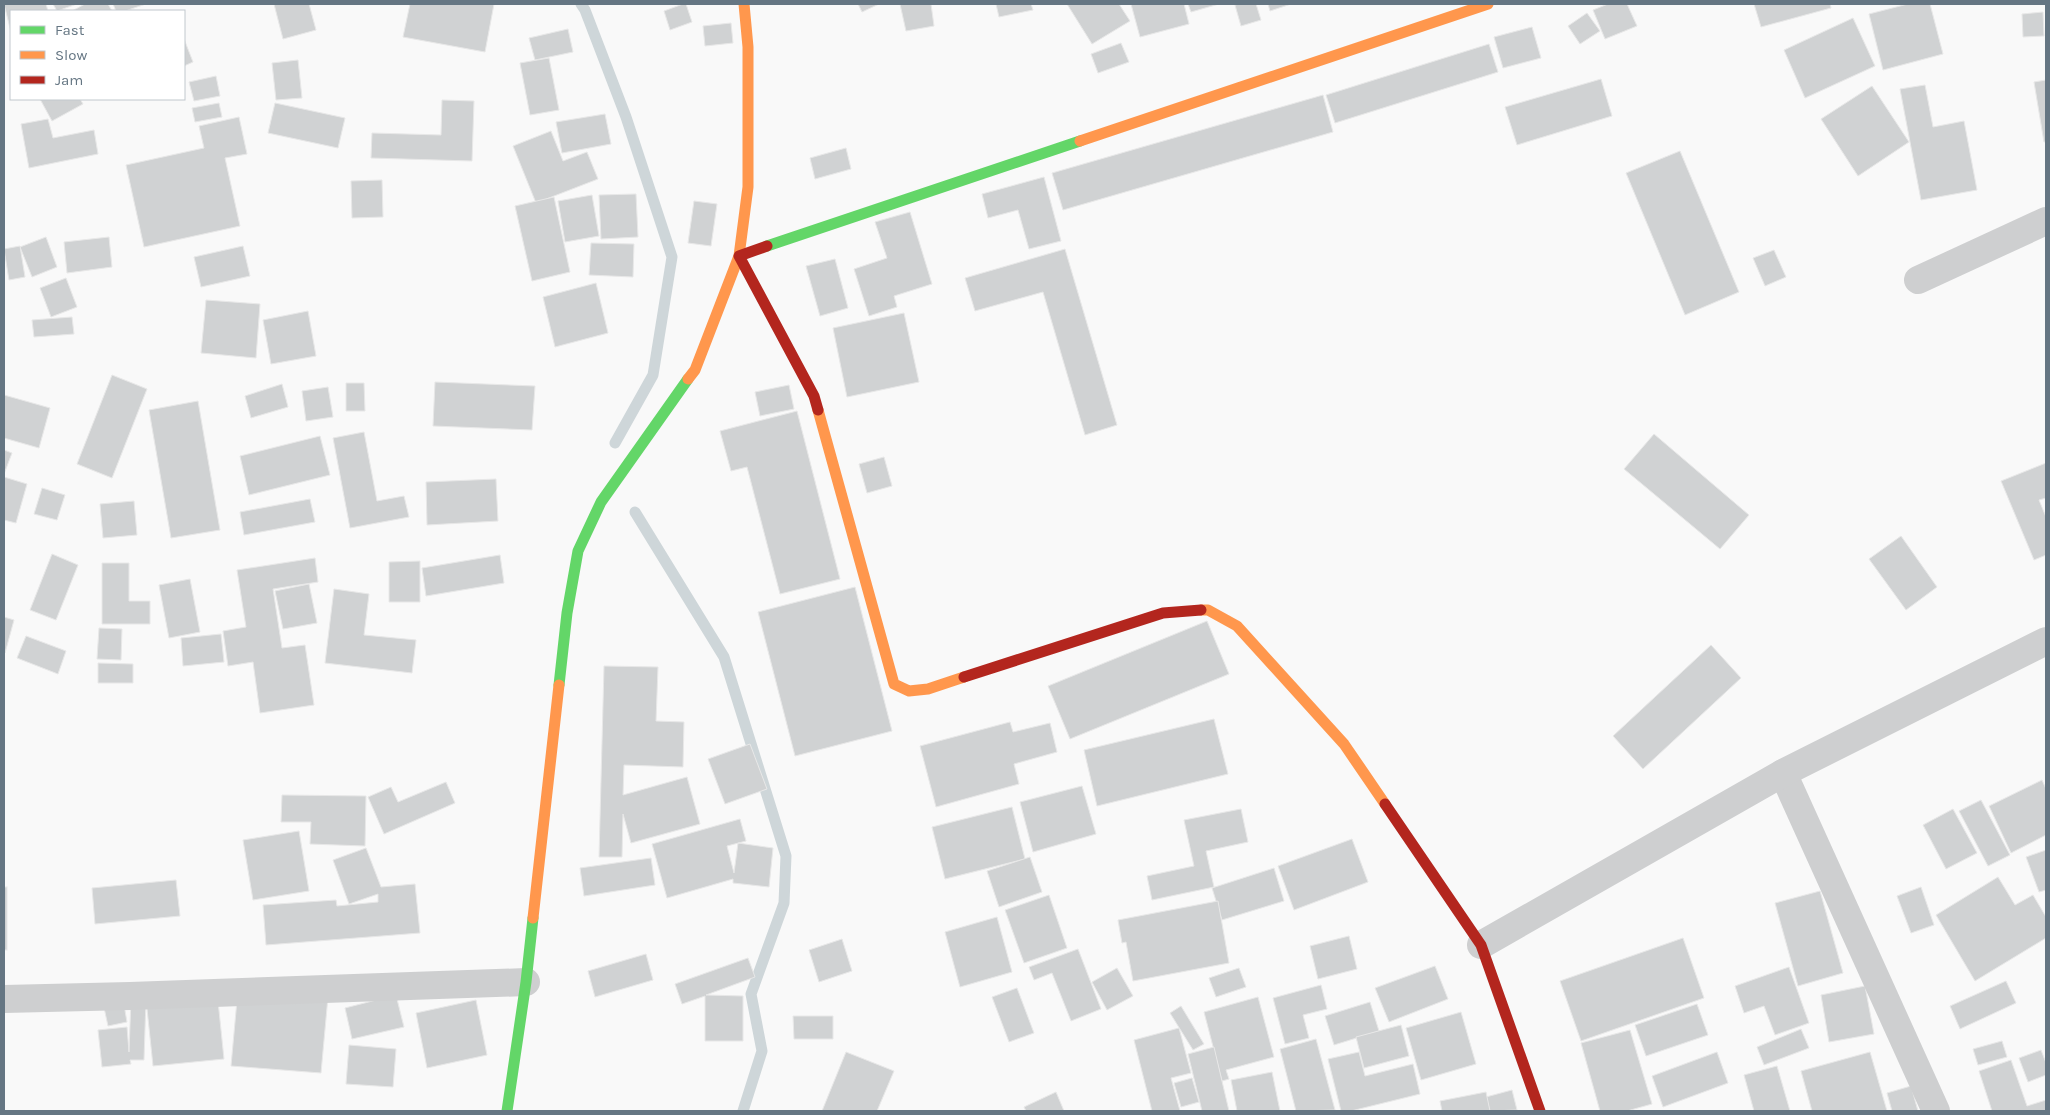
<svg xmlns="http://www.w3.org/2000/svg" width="2050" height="1115" font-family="Karla,sans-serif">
<rect width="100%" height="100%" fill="#f9f9f9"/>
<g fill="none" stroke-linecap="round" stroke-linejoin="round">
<!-- stream -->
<g stroke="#ced6d9" stroke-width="11">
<polyline points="581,4 585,10 626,117 672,257 653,375 615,443"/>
<polyline points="635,512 724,657 786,856 784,903 751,994 762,1051 743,1111"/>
</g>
</g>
<!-- building -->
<g fill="#d0d2d3" stroke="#e8e8e8">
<polygon points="4,4 46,4 48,11 11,11 11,32"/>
<polygon points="53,4 77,4 57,11"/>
<polygon points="85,4 108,4 112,11 72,11"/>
<polygon points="113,4 146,4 125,11 116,11"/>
<polygon points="274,4 309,4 316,30 283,39"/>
<polygon points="410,4 494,4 485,52 403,37"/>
<polygon points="683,4 686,4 692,22 670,30 664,11"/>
<polygon points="858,4 879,4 862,12"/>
<polygon points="900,4 931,4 934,26 906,31"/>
<polygon points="996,4 1031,4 1033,10 999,17"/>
<polygon points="1067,4 1119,4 1130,21 1092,44"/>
<polygon points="1131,4 1184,4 1189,24 1140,37"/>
<polygon points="1188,4 1219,4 1191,12"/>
<polygon points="1240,4 1256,4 1261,20 1241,26 1235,5"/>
<polygon points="1268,4 1291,4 1270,11"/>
<polygon points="1608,4 1627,4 1637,26 1605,39 1593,10"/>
<polygon points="1754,4 1830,4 1831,8 1761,27"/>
<polygon points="1908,4 1930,4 1943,54 1883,70 1869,14"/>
<polygon points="2043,12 2044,36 2023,37 2022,14"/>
<polygon points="1587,13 1600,31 1580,44 1568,26"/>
<polygon points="1853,18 1875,66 1805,98 1784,50"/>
<polygon points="731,23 733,43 705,46 703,26"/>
<polygon points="1532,27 1541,58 1503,68 1494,37"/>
<polygon points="568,29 573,52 535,60 529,38"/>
<polygon points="184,39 193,62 184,66"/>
<polygon points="1121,43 1129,62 1098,73 1091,54"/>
<polygon points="1489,44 1498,72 1335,123 1326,95"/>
<polygon points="549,58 559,110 530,115 520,63"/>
<polygon points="298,60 302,98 276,100 272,63"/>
<polygon points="216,76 220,96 194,101 189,82"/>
<polygon points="1601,79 1612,116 1517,145 1505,107"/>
<polygon points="2046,80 2046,142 2044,142 2034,82"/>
<polygon points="1925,85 1933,127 1964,121 1977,190 1921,200 1900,89"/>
<polygon points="1872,86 1909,142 1858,176 1821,119"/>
<polygon points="1323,95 1333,132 1063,210 1052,173"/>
<polygon points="40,99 80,99 83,104 52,121"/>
<polygon points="442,100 474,101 472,161 371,158 372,133 441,135"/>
<polygon points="219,103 222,117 195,122 192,108"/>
<polygon points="275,103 345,118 338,148 268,133"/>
<polygon points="605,114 611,144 562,153 556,122"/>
<polygon points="239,117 247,154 225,158 240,226 144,247 126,165 204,148 199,126"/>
<polygon points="48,119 53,138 94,130 98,154 29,168 21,124"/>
<polygon points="551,131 563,161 587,152 598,179 536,203 513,146"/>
<polygon points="846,148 851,169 815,179 810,158"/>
<polygon points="1680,151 1739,292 1685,315 1626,173"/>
<polygon points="1044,177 1061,241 1029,249 1018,210 988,218 982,194"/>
<polygon points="382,180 383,217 352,218 351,181"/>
<polygon points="636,194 638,237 601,239 599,195"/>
<polygon points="592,195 599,236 565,242 558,201"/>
<polygon points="554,197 570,272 532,281 515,206"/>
<polygon points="694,201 717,204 711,246 688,243"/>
<polygon points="910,212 932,284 894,296 897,307 869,316 854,269 887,258 875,222"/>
<polygon points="46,237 57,267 32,277 20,247"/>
<polygon points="109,237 112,267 67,273 64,242"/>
<polygon points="591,243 634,244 633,277 589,275"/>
<polygon points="20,246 25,277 9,280 4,249"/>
<polygon points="243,246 250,276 201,287 194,257"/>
<polygon points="1065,249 1117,425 1085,435 1043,292 975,311 965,278"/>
<polygon points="1774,250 1786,277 1765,286 1753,258"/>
<polygon points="835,259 848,308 820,316 806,266"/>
<polygon points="66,278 77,307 51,317 40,288"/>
<polygon points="596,283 608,333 555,347 543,297"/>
<polygon points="206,300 260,304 256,358 201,353"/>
<polygon points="308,311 316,356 271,364 263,320"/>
<polygon points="904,313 919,382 847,397 833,328"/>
<polygon points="72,317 74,334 34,337 32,320"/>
<polygon points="112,375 147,389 112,478 77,464"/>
<polygon points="435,382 535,386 532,430 433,426"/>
<polygon points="346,383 364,383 365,411 346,411"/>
<polygon points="282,384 288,407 251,418 245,396"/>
<polygon points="789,385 794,409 760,416 755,392"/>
<polygon points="328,387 333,417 306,421 302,391"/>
<polygon points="4,395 50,408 39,448 4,438"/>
<polygon points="198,401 220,530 171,538 149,410"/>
<polygon points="797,411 840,579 780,594 747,467 731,471 720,431"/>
<polygon points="364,432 377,501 404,496 409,517 350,528 333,438"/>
<polygon points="1654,434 1749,515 1720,549 1624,469"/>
<polygon points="320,436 330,475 249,495 240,456"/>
<polygon points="4,450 12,453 4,474"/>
<polygon points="884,457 892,486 867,493 859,464"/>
<polygon points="2046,463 2046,498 2039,500 2046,517 2046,555 2034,560 2001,481"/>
<polygon points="4,477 27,484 16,523 4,520"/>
<polygon points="496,479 498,521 427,525 426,482"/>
<polygon points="42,488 65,495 57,520 34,514"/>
<polygon points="310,499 315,522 244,535 240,512"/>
<polygon points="134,501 137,535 103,538 100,504"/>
<polygon points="1901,536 1937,587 1906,610 1869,559"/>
<polygon points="52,554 78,565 56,620 30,610"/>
<polygon points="500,555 504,583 426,596 422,568"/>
<polygon points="315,558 318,582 273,589 282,648 305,645 314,705 260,713 253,662 228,666 223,631 246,627 237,570"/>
<polygon points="420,561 420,602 389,602 389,562"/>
<polygon points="102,563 129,563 129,601 150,601 150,624 102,624"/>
<polygon points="190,579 200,632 169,638 159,585"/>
<polygon points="309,584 317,623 283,629 275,591"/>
<polygon points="855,587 892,731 795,756 758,612"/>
<polygon points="334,589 369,594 364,635 416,640 412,673 325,663"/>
<polygon points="4,617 14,620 5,653 4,653"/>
<polygon points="1207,621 1229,674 1070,739 1048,686"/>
<polygon points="99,628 122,629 121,660 97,659"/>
<polygon points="221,634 224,662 183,666 181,638"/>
<polygon points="26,636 66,651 58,674 17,658"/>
<polygon points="1711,645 1741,678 1643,769 1613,736"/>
<polygon points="98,663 133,664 133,683 98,683"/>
<polygon points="604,666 658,667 656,721 684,722 683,767 624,765 623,795 687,777 700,824 631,843 623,814 622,857 599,857"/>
<polygon points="1214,719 1228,774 1097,806 1084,750"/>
<polygon points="1010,722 1013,732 1050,723 1057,752 1014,764 1019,784 936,807 920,746"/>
<polygon points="750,744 767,789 725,804 708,759"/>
<polygon points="2042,780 2046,789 2046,835 2011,853 1989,806"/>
<polygon points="446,782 455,803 384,834 368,797 391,787 398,802"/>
<polygon points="1082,786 1096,834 1033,852 1020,802"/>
<polygon points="282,795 366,796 365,846 310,844 311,822 281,822"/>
<polygon points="1981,800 2010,855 1988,866 1959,811"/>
<polygon points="1012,807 1025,859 945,879 932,827"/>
<polygon points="1241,809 1248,842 1206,851 1214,887 1152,900 1147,876 1194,866 1184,820"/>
<polygon points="1953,809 1977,853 1946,869 1923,825"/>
<polygon points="740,819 746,841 727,846 734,873 738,843 773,848 769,887 733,883 733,879 667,898 652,844"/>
<polygon points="299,831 309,891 253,900 243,840"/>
<polygon points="1352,839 1368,882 1294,910 1278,866"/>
<polygon points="366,848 381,887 415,884 420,933 266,945 263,905 336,900 337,906 378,902 378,894 349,904 333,860"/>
<polygon points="2046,850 2046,890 2039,892 2026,857"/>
<polygon points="1030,857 1042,892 999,907 987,871"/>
<polygon points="651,858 655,885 584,896 580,868"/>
<polygon points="1274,868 1284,901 1222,920 1212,888"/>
<polygon points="1998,877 2015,905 2033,895 2046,917 2046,938 1975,981 1936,915"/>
<polygon points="176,880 180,916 95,924 92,888"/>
<rect x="4" y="887" width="3" height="63"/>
<polygon points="1921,887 1934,925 1911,933 1897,896"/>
<polygon points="1820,891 1843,973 1798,986 1775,903"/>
<polygon points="1049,895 1067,948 1024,963 1005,910"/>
<polygon points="1218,901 1229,963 1133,981 1126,942 1122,943 1118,920"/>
<polygon points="997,917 1012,972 960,987 945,932"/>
<polygon points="1349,936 1357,969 1318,979 1310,946"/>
<polygon points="1683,938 1704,998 1581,1041 1560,981"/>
<polygon points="842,939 852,971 819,982 809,950"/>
<polygon points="1078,949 1101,1009 1071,1021 1052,973 1034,980 1029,967"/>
<polygon points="646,954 653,980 595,997 588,971"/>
<polygon points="748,958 755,977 706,995 743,996 743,1041 705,1041 705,996 682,1004 675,984"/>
<polygon points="1435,966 1448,999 1389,1022 1375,988"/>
<polygon points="1789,967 1809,1023 1775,1035 1764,1006 1744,1013 1735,986"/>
<polygon points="1117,968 1133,996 1107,1010 1092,982"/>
<polygon points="1239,968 1246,987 1216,997 1209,978"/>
<polygon points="2006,981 2016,1003 1960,1029 1950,1006"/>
<polygon points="1321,985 1327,1009 1303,1015 1309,1038 1285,1044 1273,998"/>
<polygon points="1865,986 1874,1034 1829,1042 1821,995"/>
<polygon points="1017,988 1034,1033 1009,1042 992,997"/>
<polygon points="238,989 328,997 321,1073 231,1066"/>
<polygon points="217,991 224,1059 153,1066 146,999 144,1060 130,1060 131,1064 102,1067 98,1030 127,1027 129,1052 131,998"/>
<polygon points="396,995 404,1027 352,1039 345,1008"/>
<polygon points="1258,997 1274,1057 1226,1070 1229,1079 1222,1081 1204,1012"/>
<polygon points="123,999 127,1022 108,1026 103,1003"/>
<polygon points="476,1000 487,1055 427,1068 416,1013"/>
<polygon points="1370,1002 1379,1031 1334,1045 1325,1016"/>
<polygon points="1697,1004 1708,1035 1646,1056 1635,1025"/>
<polygon points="1181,1006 1204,1044 1193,1050 1170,1013"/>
<polygon points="1461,1012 1476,1064 1421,1080 1406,1028"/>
<polygon points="793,1016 833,1016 833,1039 794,1039"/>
<polygon points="1401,1025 1409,1056 1364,1068 1356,1037"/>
<polygon points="1179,1028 1191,1073 1171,1078 1180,1111 1152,1111 1134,1040"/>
<polygon points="1801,1029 1809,1048 1764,1065 1757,1047"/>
<polygon points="1630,1030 1652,1104 1627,1111 1600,1111 1581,1043"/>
<polygon points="1316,1039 1335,1110 1296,1111 1280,1049"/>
<polygon points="2002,1041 2007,1057 1978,1065 1973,1049"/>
<polygon points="349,1045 396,1049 393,1087 346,1084"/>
<polygon points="1214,1047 1229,1111 1202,1111 1188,1054"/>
<polygon points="2041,1050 2046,1063 2046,1075 2028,1082 2019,1058"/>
<polygon points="846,1052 894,1071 877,1111 822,1111"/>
<polygon points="1359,1052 1365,1076 1413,1064 1420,1094 1351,1111 1341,1111 1328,1059"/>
<polygon points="1717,1052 1728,1083 1663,1107 1652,1076"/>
<polygon points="1870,1052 1887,1111 1812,1111 1801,1071"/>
<polygon points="2011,1060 2027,1106 2046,1100 2046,1111 1992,1111 1979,1071"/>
<polygon points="1777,1066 1790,1111 1754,1111 1744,1075"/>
<polygon points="1272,1072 1280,1111 1237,1111 1231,1080"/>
<polygon points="1192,1078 1199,1102 1181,1107 1174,1083"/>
<polygon points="1911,1086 1918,1111 1892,1111 1887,1093"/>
<polygon points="1512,1090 1517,1110 1490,1111 1486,1097"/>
<polygon points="1056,1092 1064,1111 1026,1111 1024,1107"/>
<polygon points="1486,1092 1490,1111 1442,1111 1440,1101"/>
</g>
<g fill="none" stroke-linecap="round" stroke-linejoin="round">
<!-- street -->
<g stroke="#cecfd0" stroke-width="28">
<polyline points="1918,280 2046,221"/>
<polyline points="1783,773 1936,1111"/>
<polyline points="1481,945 1783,773 2046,641"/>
<polyline points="4,999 130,996 526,982"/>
</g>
<!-- fast -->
<g stroke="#63d668" stroke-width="11">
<polyline points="767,246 1080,141"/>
<polyline points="559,685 567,613 578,551 601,502 688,379"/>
<polyline points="507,1111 526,982 533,918"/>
</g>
<!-- slow -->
<g stroke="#ff974d" stroke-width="11">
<polyline points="1080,141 1488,4"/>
<polyline points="688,379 695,370 739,256 748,187 748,47 744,4"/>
<polyline points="818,410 894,684 909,691 928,689 964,677"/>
<polyline points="1201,610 1208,610 1237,626 1344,744 1385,804"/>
<polyline points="533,918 559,685"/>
</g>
<!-- jam -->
<g stroke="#b3261e" stroke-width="11">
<polyline points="767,246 739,256 814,396 818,410"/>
<polyline points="964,677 1163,613 1201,610"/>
<polyline points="1385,804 1481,945 1540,1111"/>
</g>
</g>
<!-- border -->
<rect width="2050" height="1115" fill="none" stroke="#657683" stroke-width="10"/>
<!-- legend -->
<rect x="10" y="10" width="175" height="90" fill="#ffffff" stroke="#c1c8cd"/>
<rect x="20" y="26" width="25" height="8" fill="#63d668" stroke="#c1c8cd"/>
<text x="55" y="35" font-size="15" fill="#657683">Fast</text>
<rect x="20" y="51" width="25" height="8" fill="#ff974d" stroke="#c1c8cd"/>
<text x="55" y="60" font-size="15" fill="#657683">Slow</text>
<rect x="20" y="76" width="25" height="8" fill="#b3261e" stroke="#c1c8cd"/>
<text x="55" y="85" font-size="15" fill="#657683">Jam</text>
</svg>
